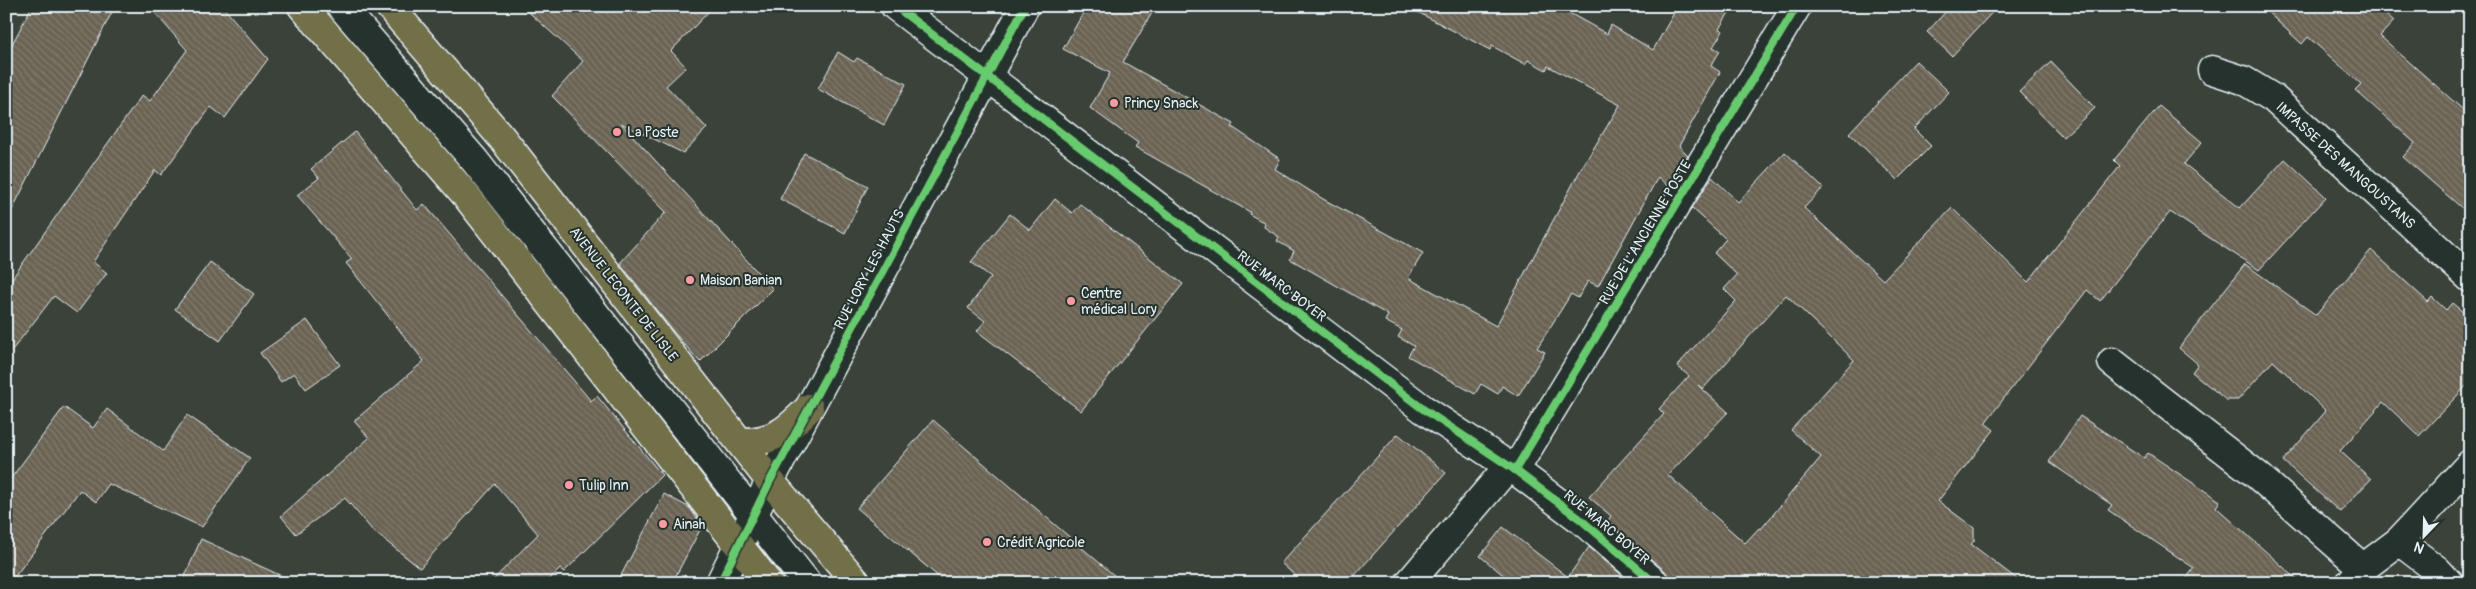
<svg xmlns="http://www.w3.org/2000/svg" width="2476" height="589" font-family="Pangolin,sans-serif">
<defs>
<pattern id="building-back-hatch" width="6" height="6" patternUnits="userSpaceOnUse" patternTransform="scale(1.25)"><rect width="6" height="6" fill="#6b6454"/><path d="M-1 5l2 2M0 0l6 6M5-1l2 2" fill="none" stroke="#807b6d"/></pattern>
</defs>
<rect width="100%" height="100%" fill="#3b4239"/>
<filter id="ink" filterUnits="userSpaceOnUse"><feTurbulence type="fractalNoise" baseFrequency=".02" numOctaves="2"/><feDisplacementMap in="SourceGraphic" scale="10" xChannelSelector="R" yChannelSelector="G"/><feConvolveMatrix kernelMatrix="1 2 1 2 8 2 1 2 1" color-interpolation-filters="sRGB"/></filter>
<g filter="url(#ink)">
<!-- building -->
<g fill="url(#building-back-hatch)" stroke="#e8f1f8" fill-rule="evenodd">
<polygon points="32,6 115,6 6,222 6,56"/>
<polygon points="149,6 222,6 268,59 225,118 211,107 161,175 155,170 93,262 107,273 77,313 54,296 6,358 6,287 142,95 150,101 187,50"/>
<polygon points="522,6 714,6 671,51 686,67 666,86 707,128 683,153 621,123 773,289 700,362 672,330 620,263 666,212 552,96 583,61"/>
<polygon points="1087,6 1156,6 1123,62 1234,124 1232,127 1280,159 1275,169 1323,199 1423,253 1408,278 1496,326 1581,169 1620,105 1548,66 1546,70 1528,60 1525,64 1492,46 1490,50 1406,6 1557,6 1607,34 1611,25 1653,50 1678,6 1733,6 1719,29 1723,31 1713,47 1720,51 1711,66 1720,72 1679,146 1688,155 1669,187 1658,177 1598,286 1588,281 1578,298 1571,294 1537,348 1545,352 1518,396 1502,386 1498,394 1481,384 1475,394 1408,356 1414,346 1398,337 1402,330 1385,321 1388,315 1290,259 1294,251 1277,241 1279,237 1264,227 1265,223 1249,214 1250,212 1135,147 1138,143 1090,108 1110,73 1063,49"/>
<polygon points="1951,6 1998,6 1952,56 1927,32"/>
<polygon points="2261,6 2378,6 2394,21 2380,36 2470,116 2470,215 2403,157 2415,143 2355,90 2361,84 2308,37 2302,44"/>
<polygon points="838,52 854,62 857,58 906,84 884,125 818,89"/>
<polygon points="1916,61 1949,92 1914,129 1931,146 1897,180 1849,133"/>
<polygon points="2051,62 2095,108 2063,137 2019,92"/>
<path d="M2159,106l43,36 -18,22 56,44 45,-49 41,38 -67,73 -89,-58 -70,89 -13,-11 -102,133 9,7 -56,71 36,27v13l-3,3 51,39h-352l-5,-12 -58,-49 4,-6 -22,-19 75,-83 -5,-5 30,-33 -12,-10 59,-65 -12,-12 13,-14 -23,-22 12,-14 -34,-31 20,-31 26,25 47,-50 38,36 -19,20 79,72 69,-72 76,74 92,-116 -6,-6zM1786,295l68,65 -63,70 30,27 -60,72 -2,-1 -14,15 -77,-68 60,-63 -30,-27 5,4z"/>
<polygon points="355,132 417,210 424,204 591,401 597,396 662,475 564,572 560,569 546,583 490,583 538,534 495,484 420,568 373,531 345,498 296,534 281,516 369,438 354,421 424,361 346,263 352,259 297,195 319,178 311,169"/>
<polygon points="804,153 868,186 845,233 780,199"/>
<polygon points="1055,199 1072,213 1080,204 1183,284 1081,411 977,331 985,321 968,308 991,277 971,262 1010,214 1030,230"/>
<polygon points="2371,250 2428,302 2432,297 2446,310 2452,303 2470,318 2470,382 2419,436 2383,402 2340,451 2371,479 2340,512 2283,461 2326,411 2273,361 2238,400 2226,400 2192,372 2198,364 2179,348 2245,264 2316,315"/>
<polygon points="210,262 254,294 220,341 175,309"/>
<polygon points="307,320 340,365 306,389 294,373 281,382 260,353"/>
<polygon points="64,407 93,428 107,409 163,451 187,415 250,458 202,527 109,484 96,502 80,490 10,583 6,583 6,485"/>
<polygon points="2080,416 2144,458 2148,453 2220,501 2216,507 2301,583 2183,583 2194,568 2108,510 2112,505 2049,462"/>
<polygon points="933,420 1123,583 946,583 857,508"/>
<polygon points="1398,434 1446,473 1348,583 1303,583 1281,563"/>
<polygon points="664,494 690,508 702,526 672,583 617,583"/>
<polygon points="1503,527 1568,577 1589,547 1631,583 1513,583 1480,556"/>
<polygon points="201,539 297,583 182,583"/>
</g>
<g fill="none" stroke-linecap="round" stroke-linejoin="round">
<!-- minor casing -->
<g stroke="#e8f1f8" stroke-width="31">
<g id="minor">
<polyline points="341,6 475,161 807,583"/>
<polyline points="895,6 1423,409 1515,470 1580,519 1655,583"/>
<polyline points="2212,70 2243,80 2273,98 2470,278"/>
<polyline points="2112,362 2257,475 2363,568"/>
<polyline points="1515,470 1797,6"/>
<polyline points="2399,541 2437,570 2449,583"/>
<polyline points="720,583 770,481 1025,6"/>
<polyline points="1409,583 1508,467"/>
<polyline points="2350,583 2363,568 2399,541 2470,464"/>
</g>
</g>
<!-- major casing -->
<g stroke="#e8f1f8" stroke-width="31">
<g id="major">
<polyline points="302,6 464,193 768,583"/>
<polyline points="389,6 502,138 770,481 857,583"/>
<path d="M740,442c33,1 48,-12 69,-34"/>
</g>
</g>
<!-- minor -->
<use href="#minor" stroke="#26332d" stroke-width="28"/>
<!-- major -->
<use href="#major" stroke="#726f4a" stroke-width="28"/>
<!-- cycleway casing -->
<g stroke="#26332d" stroke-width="11">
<g id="cycleway">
<polyline points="895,6 1423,409 1515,470 1580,519 1655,583"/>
<polyline points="1515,470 1797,6"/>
<polyline points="720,583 770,481 1025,6"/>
</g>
</g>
<!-- cycleway -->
<use href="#cycleway" stroke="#67ca6e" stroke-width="8"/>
</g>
</g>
<!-- markers -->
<g fill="#ff9aa2" stroke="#26332d" stroke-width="2">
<circle cx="1114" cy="103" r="5"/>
<circle cx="617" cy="132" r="5"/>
<circle cx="690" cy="280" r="5"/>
<circle cx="1071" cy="301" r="5"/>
<circle cx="569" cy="485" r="5"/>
<circle cx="663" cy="524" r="5"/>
<circle cx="987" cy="542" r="5"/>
</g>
<g text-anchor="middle" stroke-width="4" stroke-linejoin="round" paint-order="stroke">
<!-- poi labels -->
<g font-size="14" fill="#e8f1f8" stroke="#26332d" text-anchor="start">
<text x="1124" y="108">Princy Snack</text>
<text x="627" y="137">La Poste</text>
<text x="700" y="285">Maison Banian</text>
<text x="1081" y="298">Centre<tspan x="1081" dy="16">médical Lory</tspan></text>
<text x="579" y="490">Tulip Inn</text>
<text x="673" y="529">Ainah</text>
<text x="997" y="547">Crédit Agricole</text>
</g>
<!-- street labels -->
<g font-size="14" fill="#e8f1f8" stroke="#26332d">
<text transform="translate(2346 165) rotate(42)" y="5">IMPASSE DES MANGOUSTANS</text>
<text transform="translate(1645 232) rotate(-59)" y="5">RUE DE L'ANCIENNE POSTE</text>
<text transform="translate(869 269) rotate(-62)" y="5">RUE LORY LES HAUTS</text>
<text transform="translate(1282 286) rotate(37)" y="5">RUE MARC BOYER</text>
<text transform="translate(624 294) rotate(52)" y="5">AVENUE LECONTE DE LISLE</text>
<text transform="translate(1607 527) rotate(40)" y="5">RUE MARC BOYER</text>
</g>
</g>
<!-- margin -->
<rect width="2476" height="589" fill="none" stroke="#26332d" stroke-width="25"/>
<rect x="12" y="12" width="2451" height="564" fill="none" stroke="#e8f1f8" stroke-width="2" filter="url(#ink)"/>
<!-- north arrow -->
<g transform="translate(2424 536) rotate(203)" stroke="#26332d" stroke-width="4" paint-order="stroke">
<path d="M0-4L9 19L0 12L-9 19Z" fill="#e8f1f8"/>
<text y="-8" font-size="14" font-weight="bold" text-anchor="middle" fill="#e8f1f8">N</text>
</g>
</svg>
